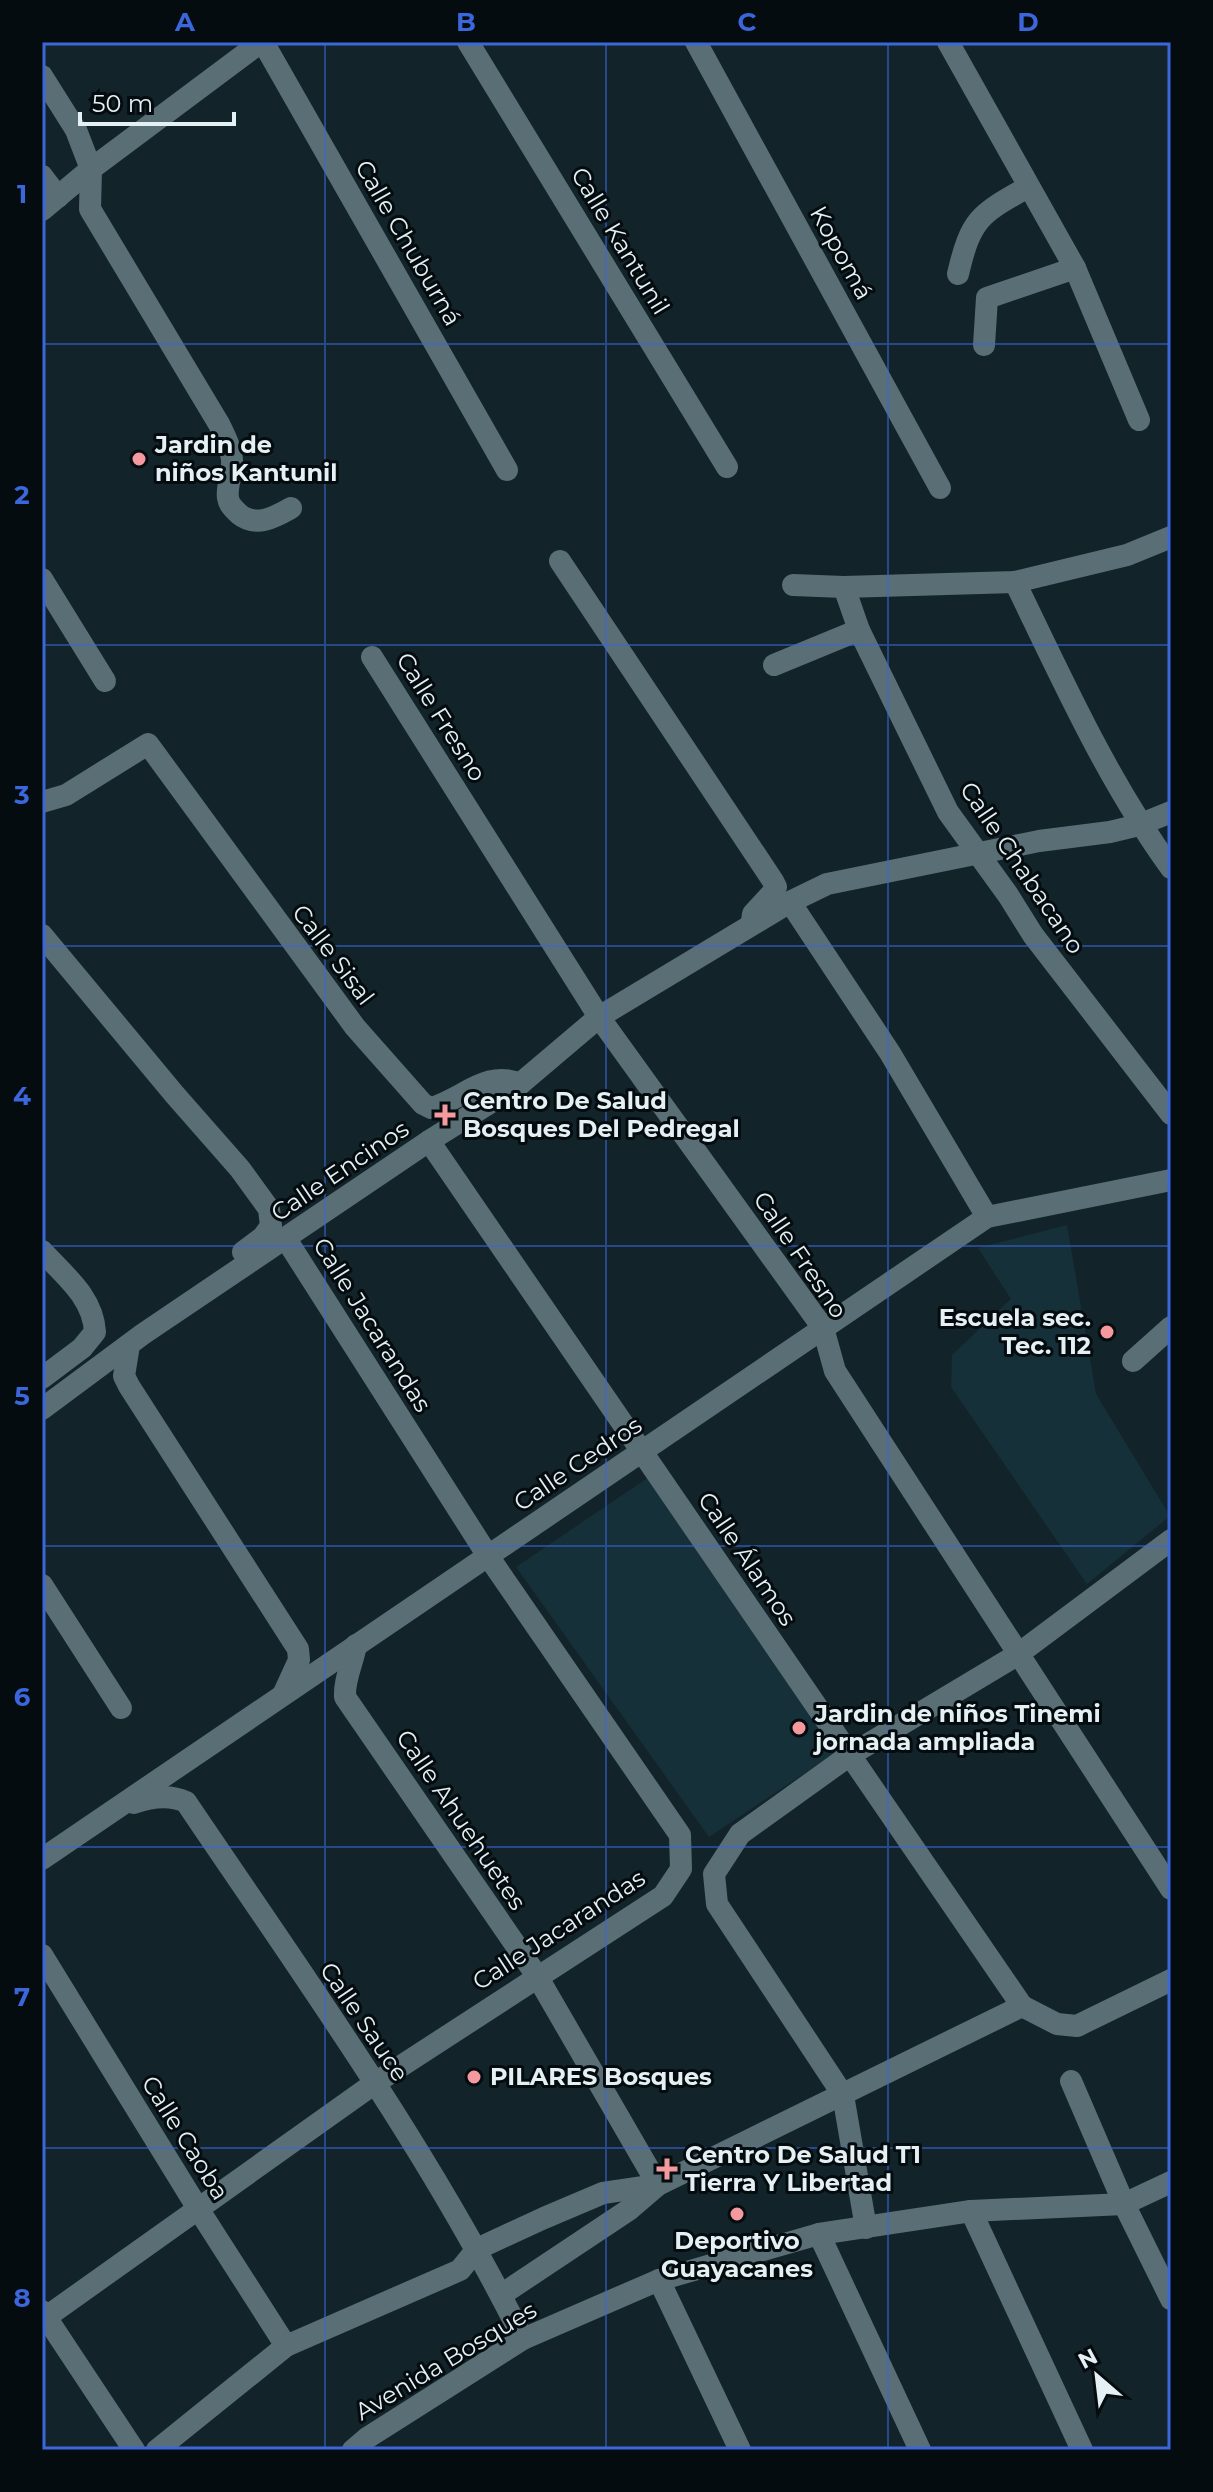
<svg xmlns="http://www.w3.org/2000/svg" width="1213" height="2492" font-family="Montserrat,sans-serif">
<rect width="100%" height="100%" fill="#12242a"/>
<!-- built -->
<g fill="#153039">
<polygon points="1067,1225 1096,1394 1170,1516 1087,1584 951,1387 952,1355 1011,1299 978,1248"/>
<polygon points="649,1477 835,1753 709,1837 516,1567"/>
</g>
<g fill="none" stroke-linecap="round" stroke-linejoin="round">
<!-- minor -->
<g stroke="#5a6e75" stroke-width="22">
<polyline points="263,42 507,470"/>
<polyline points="468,42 727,467"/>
<polyline points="696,42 940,488"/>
<polyline points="948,42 1075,268 1139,420"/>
<path d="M42,76l34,54 15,39 -1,40 129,215c6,12 12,24 13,36 1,13 -6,26 -4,38 1,7 6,11 11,16 17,14 36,3 52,-6"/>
<polyline points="42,176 58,197"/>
<polyline points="42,210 91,169 261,42"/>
<path d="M958,274c13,-56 22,-60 70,-87"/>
<polyline points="984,345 987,298 1075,268"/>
<polyline points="560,561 773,881 776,887 774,891 753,914 752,921"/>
<polyline points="42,579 105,681"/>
<path d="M1015,582c47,97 92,198 156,286"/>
<polyline points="793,585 844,587 1015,582 1127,555 1171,537"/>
<polyline points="844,587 859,630 948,812 1008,895 1033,935 1171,1114"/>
<polyline points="372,657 599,1017 823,1328 835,1371 1171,1889"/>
<polyline points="774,665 859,630"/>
<path d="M42,802l24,-7 82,-51 207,283 68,77 8,4c32,-9 56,-39 89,-24"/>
<polyline points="790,902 890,1053 987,1217"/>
<polyline points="42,935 175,1095 240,1169 269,1209 271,1226 263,1237 243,1252"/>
<polyline points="429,1141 1022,2006"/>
<path d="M42,1251c23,25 51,46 53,81l-13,16 -40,30"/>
<polyline points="129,1345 124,1376 129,1386 298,1649 299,1660 283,1695"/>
<polyline points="1133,1361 1171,1327"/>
<polyline points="42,1409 143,1334 429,1141 520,1084 599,1017 790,902 827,884 1039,841 1110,832 1139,825 1171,812"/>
<polyline points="42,1585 121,1708"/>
<path d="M356,1645c-3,18 -12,34 -11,52l192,279 121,209"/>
<path d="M134,1803c17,-6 35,-9 52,-1 118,175 243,348 337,537"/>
<polyline points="42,1859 987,1217 1171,1180"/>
<polyline points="42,1955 197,2207 286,2346"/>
<polyline points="1071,2081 1124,2204 1171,2299"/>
<polyline points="971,2211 1082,2450"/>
<polyline points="866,2228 843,2095 717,1904 714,1874 740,1834 850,1755 1017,1655 1171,1540"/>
<polyline points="819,2234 920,2450"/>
<polyline points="659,2280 740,2450"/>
<polyline points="501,2295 630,2209 658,2185 1022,2006 1057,2024 1077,2026 1171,1980"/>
<polyline points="42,2311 134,2450"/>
<polyline points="42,2320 375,2083 663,1896 681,1869 680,1835 488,1556 286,1239"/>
<polyline points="157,2450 286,2346 460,2270 477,2249 544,2218 603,2193 657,2185"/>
<polyline points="353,2450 367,2438 523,2339 659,2280 819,2234 971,2211 1124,2204 1171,2182"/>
</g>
</g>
<!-- grid -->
<path fill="none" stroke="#3b66dc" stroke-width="2" stroke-opacity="0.55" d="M325,42v2408M606,42v2408M888,42v2408M42,344h1129M42,645h1129M42,946h1129M42,1246h1129M42,1546h1129M42,1847h1129M42,2148h1129"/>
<!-- markers -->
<g fill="#f49a9f" stroke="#050c0f" stroke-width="3">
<circle cx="139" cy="459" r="8"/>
<path d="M441 1103h8v8h8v8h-8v8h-8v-8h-8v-8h8z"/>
<circle cx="1107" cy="1332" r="8"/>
<circle cx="799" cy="1728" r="8"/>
<circle cx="474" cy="2077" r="8"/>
<path d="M663 2157h8v8h8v8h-8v8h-8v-8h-8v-8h8z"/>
<circle cx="737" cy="2214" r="8"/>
</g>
<g text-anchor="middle" stroke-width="6" stroke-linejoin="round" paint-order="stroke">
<!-- street labels -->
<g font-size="24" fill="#e4f0f4" stroke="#050c0f">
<text transform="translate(620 241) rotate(59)" y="8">Calle Kantunil</text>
<text transform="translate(408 243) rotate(60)" y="8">Calle Chuburná</text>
<text transform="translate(841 253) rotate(61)" y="8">Kopomá</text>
<text transform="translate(441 717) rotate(58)" y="8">Calle Fresno</text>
<text transform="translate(1022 868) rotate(56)" y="8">Calle Chabacano</text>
<text transform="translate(333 955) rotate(53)" y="8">Calle Sisal</text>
<text transform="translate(340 1171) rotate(-34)" y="8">Calle Encinos</text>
<text transform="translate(800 1255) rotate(56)" y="8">Calle Fresno</text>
<text transform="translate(372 1325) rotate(58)" y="8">Calle Jacarandas</text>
<text transform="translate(578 1464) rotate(-34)" y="8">Calle Cedros</text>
<text transform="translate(747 1559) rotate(56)" y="8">Calle Álamos</text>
<text transform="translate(461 1820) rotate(56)" y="8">Calle Ahuehuetes</text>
<text transform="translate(559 1930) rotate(-33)" y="8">Calle Jacarandas</text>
<text transform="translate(364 2022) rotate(56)" y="8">Calle Sauce</text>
<text transform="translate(185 2138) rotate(58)" y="8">Calle Caoba</text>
<text transform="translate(446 2361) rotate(-31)" y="8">Avenida Bosques</text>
</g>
<!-- poi labels -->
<g font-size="24" font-weight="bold" fill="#e4f0f4" stroke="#050c0f" text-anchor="start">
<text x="155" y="453">Jardin de<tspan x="155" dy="28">niños Kantunil</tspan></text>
<text x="463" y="1109">Centro De Salud<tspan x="463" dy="28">Bosques Del Pedregal</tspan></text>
<text x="1091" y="1326" text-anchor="end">Escuela sec.<tspan x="1091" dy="28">Tec. 112</tspan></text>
<text x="815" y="1722">Jardin de niños Tinemi<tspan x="815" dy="28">jornada ampliada</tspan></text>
<text x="490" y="2085">PILARES Bosques</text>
<text x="685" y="2163">Centro De Salud T1<tspan x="685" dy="28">Tierra Y Libertad</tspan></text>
<text x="737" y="2249" text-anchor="middle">Deportivo<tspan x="737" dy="28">Guayacanes</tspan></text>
</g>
</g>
<!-- border -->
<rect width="1213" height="2492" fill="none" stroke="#050c0f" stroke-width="88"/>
<!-- north arrow -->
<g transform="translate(1097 2376) rotate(332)" stroke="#050c0f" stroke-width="6" paint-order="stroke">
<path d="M0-6L14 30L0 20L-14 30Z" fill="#e4f0f4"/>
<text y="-12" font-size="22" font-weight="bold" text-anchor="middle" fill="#e4f0f4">N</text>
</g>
<!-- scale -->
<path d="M80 112v12h154v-12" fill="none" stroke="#e4f0f4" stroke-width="4"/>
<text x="92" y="112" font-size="24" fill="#e4f0f4" stroke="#050c0f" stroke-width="6" paint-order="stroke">50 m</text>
<rect x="44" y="44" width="1125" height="2404" fill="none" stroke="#3b66dc" stroke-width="3"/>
<g font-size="26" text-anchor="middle" font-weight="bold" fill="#3b66dc">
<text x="185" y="31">A</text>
<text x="466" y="31">B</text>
<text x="747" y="31">C</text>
<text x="1028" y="31">D</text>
<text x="22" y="203">1</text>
<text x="22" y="504">2</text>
<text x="22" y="804">3</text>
<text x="22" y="1105">4</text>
<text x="22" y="1405">5</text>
<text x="22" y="1706">6</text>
<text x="22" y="2006">7</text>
<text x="22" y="2307">8</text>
</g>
</svg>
